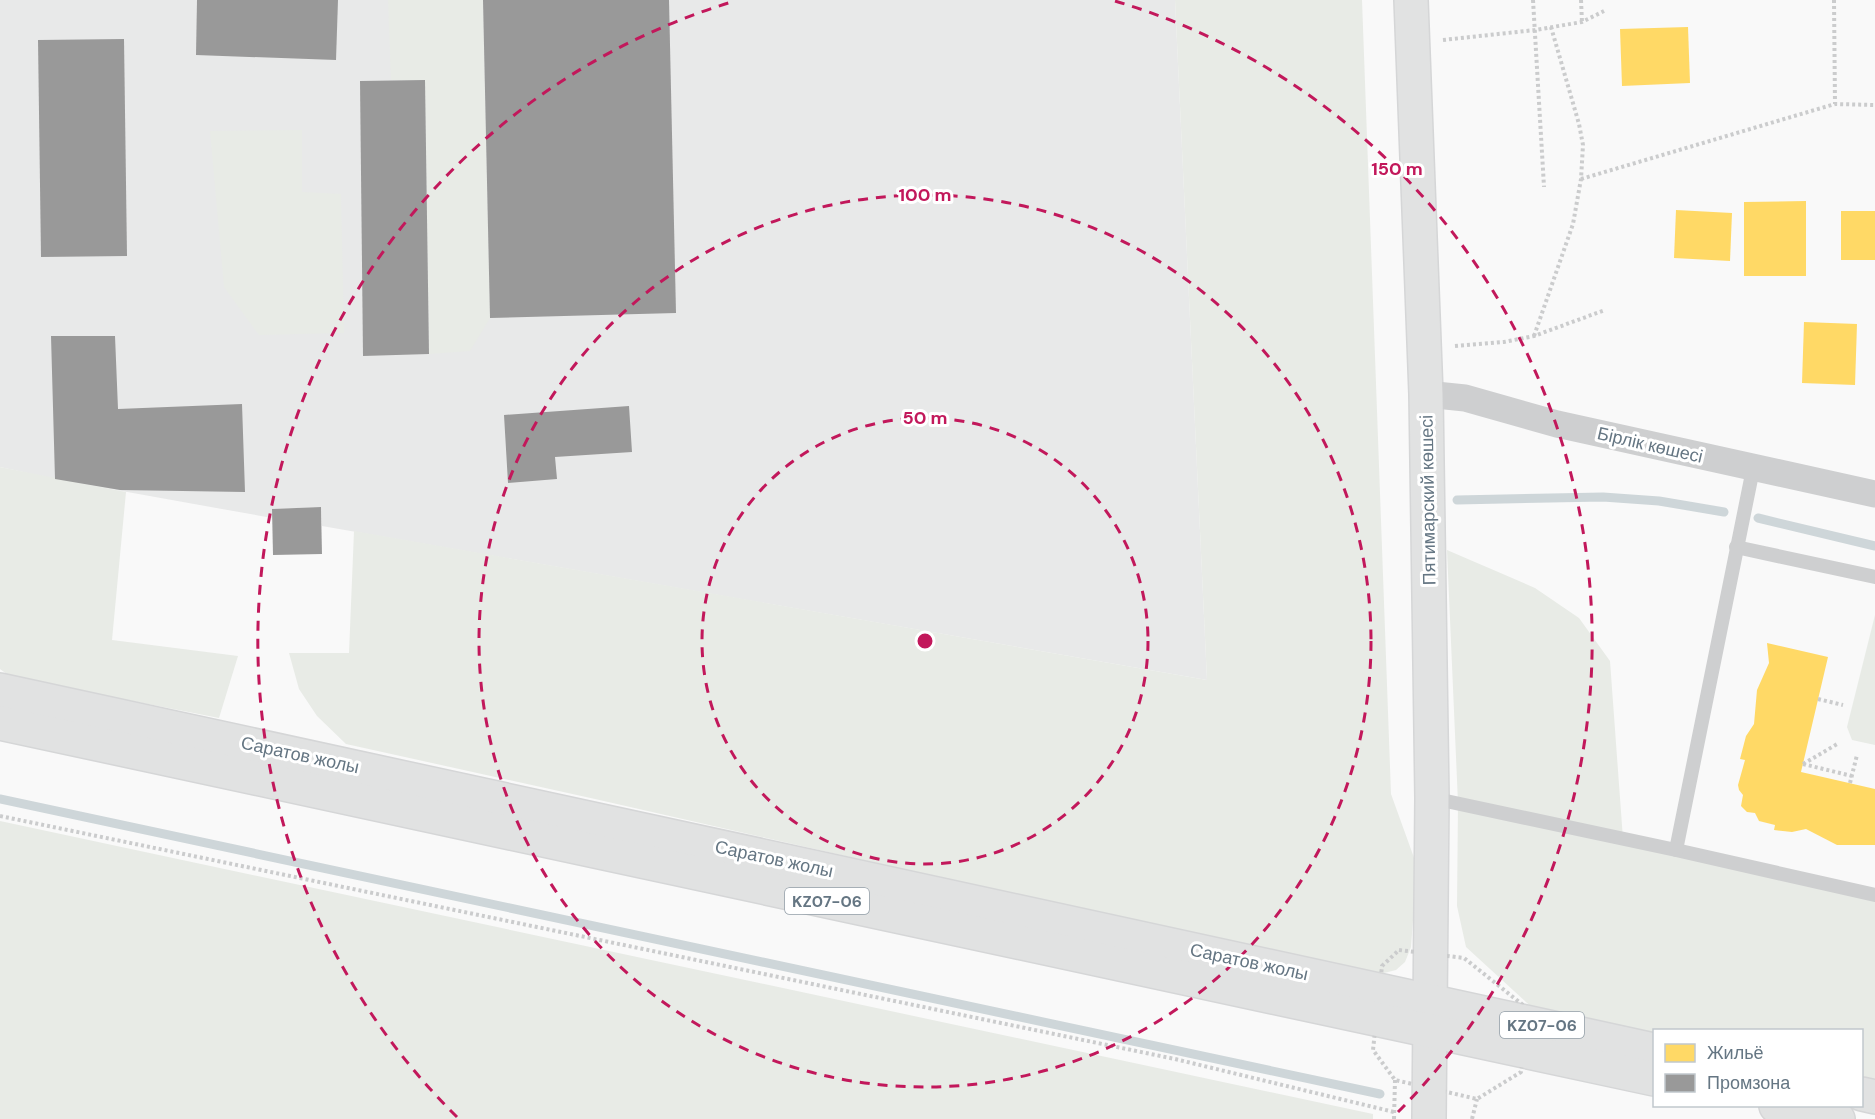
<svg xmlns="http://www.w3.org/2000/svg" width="1875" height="1119" font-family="'DM Sans',sans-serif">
<rect width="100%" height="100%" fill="#f9f9f9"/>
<!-- built -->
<polygon fill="#e8e9e9" points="0,0 1175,0 1207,680 322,526 321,507 272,509 272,518 55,479 0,467"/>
<!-- green -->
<g fill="#e8ebe6">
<polygon points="388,0 483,0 490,318 470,351 429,354 425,81 391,80"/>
<polygon points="1175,0 1362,0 1391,794 1417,866 1411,947 1405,962 1396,970 1372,976 595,799 346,744 317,716 299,689 289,653 349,653 354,531 1207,680"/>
<polygon points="302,130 302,192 341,194 344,333 259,335 224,287 210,131"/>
<polygon points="0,467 126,492 112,640 238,656 219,718 11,677 0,669"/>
<polygon points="1447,550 1535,588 1579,618 1610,661 1623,839 1875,895 1875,1082 1862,1080 1862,1030 1654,1030 1654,1038 1539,1014 1466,947 1457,906 1458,803"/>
<polygon points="1875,615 1875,745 1852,740 1847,727"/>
<polygon points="0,821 1373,1114 1373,1119 0,1119"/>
</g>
<!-- homes -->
<g fill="#ffd966">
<polygon points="1688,27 1690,83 1622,86 1620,29"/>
<polygon points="1806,201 1806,276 1744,276 1744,202"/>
<polygon points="1676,210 1732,213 1730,261 1674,258"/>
<rect x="1841" y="211" width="34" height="49"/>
<polygon points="1804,322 1857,324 1855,385 1802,383"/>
<polygon points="1767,643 1828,657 1801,772 1875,789 1875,845 1837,845 1806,829 1792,832 1774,830 1775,825 1759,821 1755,813 1747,812 1741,806 1743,795 1739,790 1738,785 1745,760 1740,759 1746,736 1754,724 1757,690 1769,663"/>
</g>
<!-- industry -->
<g fill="#999">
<polygon points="197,0 338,0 336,60 196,55"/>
<polygon points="483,0 669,0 676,313 490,318"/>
<polygon points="124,39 127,256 41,257 38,40"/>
<polygon points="425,80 429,354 363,356 360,81"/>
<polygon points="51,336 115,336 118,409 242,404 245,492 120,490 55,479"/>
<polygon points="629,406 632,452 555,457 557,479 508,483 504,415"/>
<polygon points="321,507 322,554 273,555 272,509"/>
</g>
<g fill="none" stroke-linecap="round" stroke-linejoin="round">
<!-- stream -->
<g stroke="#ced6d9" stroke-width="9">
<polyline points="1457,500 1603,497 1659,501 1724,512"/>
<polyline points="1758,518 1875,546"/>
<polyline points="0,799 1380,1094"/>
</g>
<!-- secondary casing -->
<g stroke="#d5d6d7" stroke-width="36">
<polyline id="secondary" points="1411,0 1426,394 1432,798 1429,1119"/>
</g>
<!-- primary casing -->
<g stroke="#d5d6d7" stroke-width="36">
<g id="primary">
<polyline points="0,690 1654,1050"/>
<polyline points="0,723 1654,1079"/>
<polyline points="1862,1094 1875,1097"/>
<polyline points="1776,1106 1838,1119"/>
</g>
</g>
<!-- path -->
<g stroke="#cbcccd" stroke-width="4" stroke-dasharray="3 3" stroke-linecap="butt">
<polyline points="1533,0 1544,187"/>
<polyline points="1581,0 1582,22"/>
<polyline points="1834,0 1835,104"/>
<polyline points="1443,40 1535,30 1582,22 1604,11"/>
<polyline points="1581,179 1835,104 1875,105"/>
<polyline points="1534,336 1573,224 1581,179 1583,145 1579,124 1551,27"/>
<polyline points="1455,346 1504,342 1534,336 1605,310"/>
<polyline points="1818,699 1843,705"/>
<polyline points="1803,764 1852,776"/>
<polyline points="1803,764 1839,743"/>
<polyline points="1850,783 1857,755"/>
<polyline points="0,816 1175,1059 1394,1112"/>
<polygon points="1399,950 1464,958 1528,1009 1521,1072 1477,1099 1395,1080 1373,1050 1382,966"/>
<polyline points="1394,1119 1395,1080"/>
<polyline points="1472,1119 1477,1099"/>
</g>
<!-- lane -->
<g stroke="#cecfd0" stroke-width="14">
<polyline points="1736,547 1875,577"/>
<polyline points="1432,798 1676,850 1875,895"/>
<polyline points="1676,850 1753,469"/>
</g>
<!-- street -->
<polyline stroke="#cecfd0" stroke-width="27" points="1426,394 1465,398 1557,424 1875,494"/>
<!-- secondary -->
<use href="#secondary" stroke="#e1e2e2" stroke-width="33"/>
<!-- primary -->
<use href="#primary" stroke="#e1e2e2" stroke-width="33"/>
</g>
<!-- distance rings -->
<g fill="none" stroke="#c2185b" stroke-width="3" stroke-dasharray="10 8">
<circle cx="925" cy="641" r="223"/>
<circle cx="925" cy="641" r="446"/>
<path d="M457 1117A668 668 0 0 1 735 1M1115 1A668 668 0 0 1 1393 1117"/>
</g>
<g text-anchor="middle" stroke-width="6" stroke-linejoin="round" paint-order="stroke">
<!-- shield labels -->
<g fill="#fff" stroke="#939fa8" stroke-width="1.5">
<rect x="785" y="888" width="84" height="26" rx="4.5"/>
<rect x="1500" y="1012" width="84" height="26" rx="4.5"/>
</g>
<g font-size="16" font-weight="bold" fill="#657683">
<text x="827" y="907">KZ07-06</text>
<text x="1542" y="1031">KZ07-06</text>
</g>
<!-- street labels -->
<g font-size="18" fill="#657683" stroke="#fff">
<text transform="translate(1650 445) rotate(13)" y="6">Бірлік көшесі</text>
<text transform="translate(1428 500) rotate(-91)" y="6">Пятимарский көшесі</text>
<text transform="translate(300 755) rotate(12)" y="6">Саратов жолы</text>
<text transform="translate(774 859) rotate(12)" y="6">Саратов жолы</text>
<text transform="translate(1249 962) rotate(12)" y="6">Саратов жолы</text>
</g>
</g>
<circle cx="925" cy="641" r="9" fill="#c2185b" stroke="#fff" stroke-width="3"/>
<g font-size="18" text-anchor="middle" font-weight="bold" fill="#c2185b" stroke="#fff" stroke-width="6" stroke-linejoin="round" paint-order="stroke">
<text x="1397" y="175">150 m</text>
<text x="925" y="201">100 m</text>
<text x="925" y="424">50 m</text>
</g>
<!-- legend -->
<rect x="1653" y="1029" width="210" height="78" fill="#ffffff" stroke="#c1c8cd" stroke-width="1.5"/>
<rect x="1665" y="1044" width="30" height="18" fill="#ffd966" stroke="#c1c8cd" stroke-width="1.5"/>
<text x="1707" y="1059" font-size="18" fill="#657683">Жильё</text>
<rect x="1665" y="1074" width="30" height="18" fill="#999999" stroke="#c1c8cd" stroke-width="1.5"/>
<text x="1707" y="1089" font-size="18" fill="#657683">Промзона</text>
</svg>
